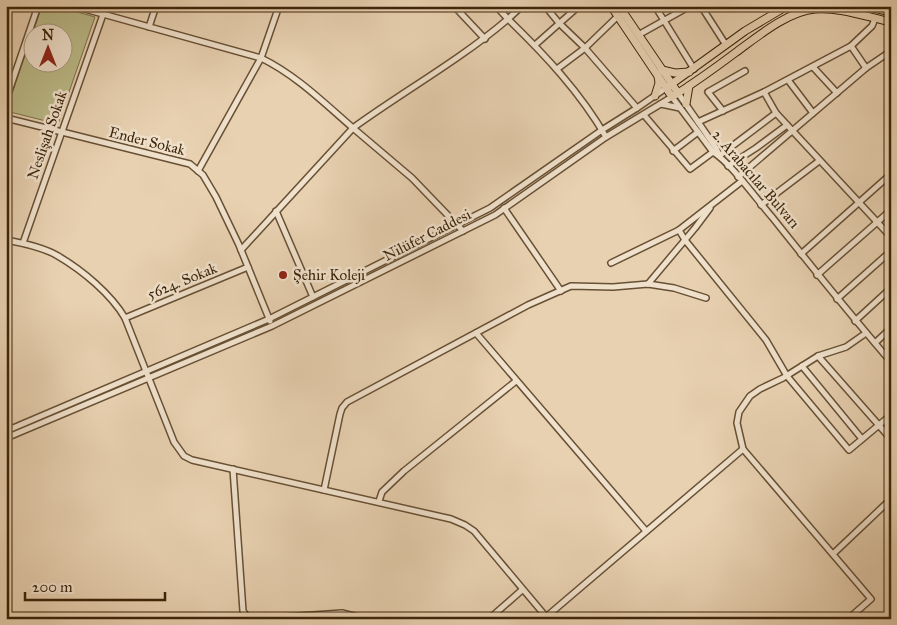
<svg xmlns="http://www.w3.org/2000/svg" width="897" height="625" font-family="'IM FELL Great Primer',serif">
<rect width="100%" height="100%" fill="#e8d1b1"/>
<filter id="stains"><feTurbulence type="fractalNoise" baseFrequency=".004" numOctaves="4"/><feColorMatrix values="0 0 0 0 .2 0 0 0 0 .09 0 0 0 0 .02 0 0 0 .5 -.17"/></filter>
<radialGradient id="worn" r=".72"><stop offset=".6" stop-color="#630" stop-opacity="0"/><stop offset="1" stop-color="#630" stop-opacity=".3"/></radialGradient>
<!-- green -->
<polygon fill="#bbba88" stroke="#7c704a" points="42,6 56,6 95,17 58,124 6,111 32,35 32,62 62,62 62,32 33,32"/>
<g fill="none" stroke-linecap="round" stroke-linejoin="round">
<!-- minor casing -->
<g stroke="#675034" stroke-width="8">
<g id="minor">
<path d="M74,6l187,52c35,17 63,45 92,70l-112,122"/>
<polyline points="454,6 485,39"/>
<polyline points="496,6 508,19 522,6"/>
<polyline points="545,6 559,23 585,48 637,108"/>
<polyline points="655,6 694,69"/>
<polyline points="701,6 726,45"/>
<polyline points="149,27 156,6"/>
<polyline points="640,34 690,6"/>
<polyline points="535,45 579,6"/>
<polyline points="851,46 866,68"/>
<polyline points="813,67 837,93"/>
<polyline points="557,69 585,48 618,16"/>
<polyline points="788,80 813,113"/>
<polyline points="764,92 776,113 891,237"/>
<polyline points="678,93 716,148 719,155"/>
<polyline points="6,100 38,6"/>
<polyline points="661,104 680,108"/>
<polyline points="723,111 708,92 745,71"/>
<polyline points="644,115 690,169 713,152"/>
<polyline points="6,118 190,164 203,175 216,197 239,245 270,321"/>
<polyline points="698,122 764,92 851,46 872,26 875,19"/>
<polyline points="673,151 698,132"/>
<polyline points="719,156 776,113"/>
<polyline points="728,166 756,148 787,125"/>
<polyline points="198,171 261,58 279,6"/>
<polyline points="738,177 866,68 891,51"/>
<polyline points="761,205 819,161"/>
<polyline points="504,208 561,291"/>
<polyline points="276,211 313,297"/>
<polyline points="679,230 685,240 766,340 787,376 849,450 891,415"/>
<path d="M463,231l-51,-53 -59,-50c51,-37 107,-68 155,-109 37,36 72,73 98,118"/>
<path d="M6,240c17,3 37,7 52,16 24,14 53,38 67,62l49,124 10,14 8,4 259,59 14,6 9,6 74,88"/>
<polyline points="23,243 106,6"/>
<polyline points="801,254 891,174"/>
<polyline points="611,263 679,230 742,181"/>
<polyline points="817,275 891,210"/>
<polyline points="648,284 695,228 710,208"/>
<polyline points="837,299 891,251"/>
<polyline points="125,318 248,267"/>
<polyline points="855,321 891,288"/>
<polyline points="476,333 646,531"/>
<polyline points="875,343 891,328"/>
<polyline points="818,356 891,439"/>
<polyline points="802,366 862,439"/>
<polyline points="6,431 269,319 490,208 602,130 637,108 666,88"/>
<path d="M6,438l266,-112 223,-111 111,-78 66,-40 41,55c19,12 44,48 59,65 39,49 78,97 119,145"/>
<polyline points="233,469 243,611 247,617 254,619 342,613 366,619"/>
<polyline points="324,490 340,414 342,408 347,402 528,305 571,286 613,287 648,284 674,288 706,298"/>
<polyline points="379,501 382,492 404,471 516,381"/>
<polyline points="833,554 891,499"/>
<polyline points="546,617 743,449"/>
<polyline points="489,619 522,590"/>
<polyline points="848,619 871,599 743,449 737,423 739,412 750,396 760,389 783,378 818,356 846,347 866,333"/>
</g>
</g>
<!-- major casing -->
<g stroke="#3c250b" stroke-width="9">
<g id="major">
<path d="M611,6l61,91c22,-14 43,-29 63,-44 22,-16 53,-42 80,-44 25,-2 52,8 76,13"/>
<polyline points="619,6 678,93"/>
<polyline points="866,6 891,12"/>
<polyline points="662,70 675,73 689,72"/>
<polyline points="666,88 745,31 787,6"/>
<polyline points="655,96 659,83 658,76"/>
<polyline points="686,104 689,86"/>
</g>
</g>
<!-- minor -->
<use href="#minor" stroke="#f0e1cc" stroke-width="5"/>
<!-- major -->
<use href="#major" stroke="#e8d1b1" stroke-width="7"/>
</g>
<!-- markers -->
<circle fill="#8f2418" stroke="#f0e1cc" stroke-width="2" cx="283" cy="275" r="5"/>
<g text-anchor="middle" stroke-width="5" stroke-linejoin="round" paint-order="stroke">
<!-- street labels -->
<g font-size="15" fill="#3c250b" stroke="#f0e1cc">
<text transform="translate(47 135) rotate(-71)" y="5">Neslişah Sokak</text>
<text transform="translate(147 141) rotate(14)" y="5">Ender Sokak</text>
<text transform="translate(756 179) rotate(49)" y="5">2. Arabacılar Bulvarı</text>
<text transform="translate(427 235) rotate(-27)" y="5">Nilüfer Caddesi</text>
<text transform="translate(182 281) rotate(-22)" y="5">5624. Sokak</text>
</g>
<!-- poi labels -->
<g font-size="15" fill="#3c250b" stroke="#f0e1cc" text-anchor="start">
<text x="293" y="280">Şehir Koleji</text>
</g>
</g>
<!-- margin -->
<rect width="897" height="625" fill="none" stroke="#e8d1b1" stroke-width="25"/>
<rect x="8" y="8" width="882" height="610" fill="none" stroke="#3c250b" stroke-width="2.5"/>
<rect x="12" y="12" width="872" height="600" fill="none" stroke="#3c250b"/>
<!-- north arrow -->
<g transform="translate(48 48)"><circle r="24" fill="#f0e1cc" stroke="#a8967f"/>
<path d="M0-4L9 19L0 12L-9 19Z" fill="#8f2418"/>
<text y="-8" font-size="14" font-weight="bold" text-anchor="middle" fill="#3c250b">N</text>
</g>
<!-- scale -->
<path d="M25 592v8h140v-8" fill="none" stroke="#3c250b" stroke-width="2.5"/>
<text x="32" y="592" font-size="15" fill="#3c250b" stroke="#f0e1cc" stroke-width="4" paint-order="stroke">200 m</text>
<rect width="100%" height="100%" filter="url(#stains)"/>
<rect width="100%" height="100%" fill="url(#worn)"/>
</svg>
